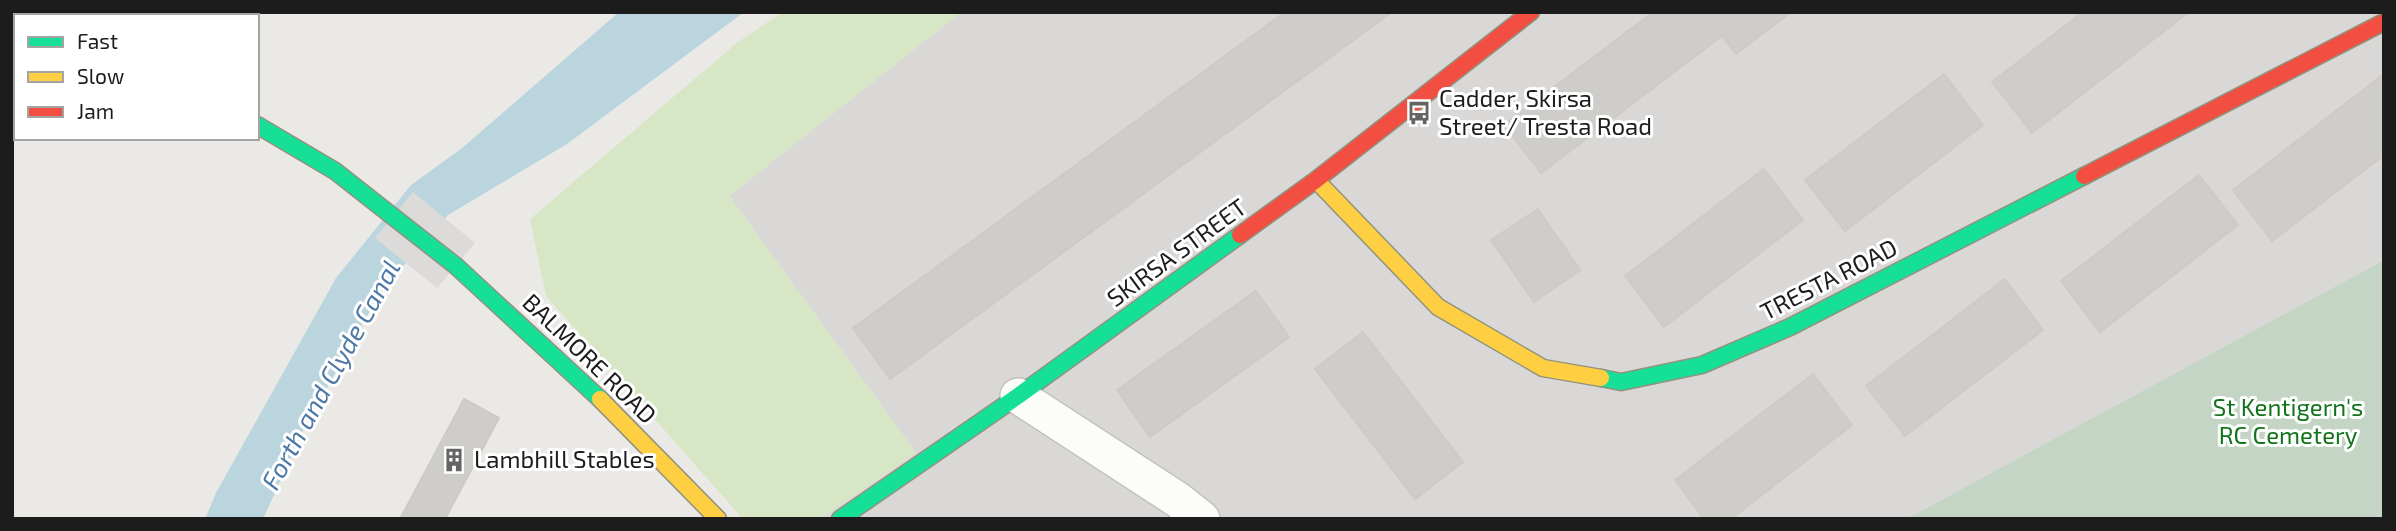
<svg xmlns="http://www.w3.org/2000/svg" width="2396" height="531" font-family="'Exo 2',sans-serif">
<rect width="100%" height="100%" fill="#ebe9e5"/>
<!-- residential -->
<polygon fill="#dad8d6" points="961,12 2384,12 2384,260 1906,519 820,519 916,453 729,196"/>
<!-- grass -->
<polygon fill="#d7e7c5" points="783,12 961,12 729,196 916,453 820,519 743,519 546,296 530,219 738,42"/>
<!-- cemetery -->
<polygon fill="#c4d5c5" points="2384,260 2384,519 1906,519"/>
<!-- water -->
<polygon fill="#bad5dd" points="619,12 744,12 567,144 448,215 381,291 303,431 263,519 205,519 216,493 336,278 411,185 461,149"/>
<!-- pier -->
<polygon fill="#dcdbd9" points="413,192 475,243 437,288 375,238"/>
<!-- building -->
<g fill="#cfcdca" stroke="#cecbc7" stroke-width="2">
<polygon points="1285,12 1392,12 890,379 853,328"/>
<polygon points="1653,12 1791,12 1736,54 1722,36 1541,173 1504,125"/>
<polygon points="2083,12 2189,12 2032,133 1992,82"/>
<polygon points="1944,74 1983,125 1845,231 1805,180"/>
<polygon points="2384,74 2384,155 2272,241 2233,190"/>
<polygon points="1764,169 1803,220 1664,327 1625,276"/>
<polygon points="2199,175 2238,225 2100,332 2061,281"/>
<polygon points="1538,209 1580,270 1534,302 1491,240"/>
<polygon points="2005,279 2043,330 1905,436 1866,386"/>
<polygon points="1256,291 1289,337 1150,437 1117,390"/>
<polygon points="1363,332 1463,462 1415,499 1315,369"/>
<polygon points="1813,374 1852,425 1731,519 1704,519 1675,480"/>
<polygon points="464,399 499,418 445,519 400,519"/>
</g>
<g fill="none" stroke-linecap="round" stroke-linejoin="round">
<!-- street casing -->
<g stroke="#c3c2c1" stroke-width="38">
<polyline id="street" points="1018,396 1178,500 1202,519"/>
</g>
<!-- fast casing -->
<g stroke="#91937e" stroke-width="19">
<g id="fast">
<polyline points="257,125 335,171 456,266 600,399"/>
<polyline points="1601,378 1621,382 1702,365 1790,327 2084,176"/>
<polyline points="840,519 1018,396 1240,235"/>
</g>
</g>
<!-- slow casing -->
<g stroke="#91937e" stroke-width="19">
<g id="slow">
<polyline points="93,12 98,16"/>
<polyline points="1316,180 1438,307 1543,368 1601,378"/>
<polyline points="600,399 718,519"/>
</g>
</g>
<!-- jam casing -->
<g stroke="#91937e" stroke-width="19">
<g id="jam">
<polyline points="2084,176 2384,22"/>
<polyline points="1240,235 1316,180 1531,12"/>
</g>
</g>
<!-- street -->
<use href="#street" stroke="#fcfcfb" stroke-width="35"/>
<!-- fast -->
<use href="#fast" stroke="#16e098" stroke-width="16"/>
<!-- slow -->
<use href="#slow" stroke="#ffcf43" stroke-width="16"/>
<!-- jam -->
<use href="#jam" stroke="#f24e42" stroke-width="16"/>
</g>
<!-- icons -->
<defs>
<g id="bus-bare" transform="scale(1.89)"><path d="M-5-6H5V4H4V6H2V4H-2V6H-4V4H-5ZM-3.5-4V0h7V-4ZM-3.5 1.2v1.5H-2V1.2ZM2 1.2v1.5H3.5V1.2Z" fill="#646462" stroke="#fff" stroke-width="2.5" paint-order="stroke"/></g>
<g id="building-bare" transform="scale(1.89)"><path d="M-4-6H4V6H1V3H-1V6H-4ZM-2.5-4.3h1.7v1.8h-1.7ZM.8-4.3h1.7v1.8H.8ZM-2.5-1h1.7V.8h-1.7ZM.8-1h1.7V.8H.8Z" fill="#646462" stroke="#fff" stroke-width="2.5" paint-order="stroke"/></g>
</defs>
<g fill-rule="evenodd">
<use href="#bus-bare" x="1419" y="113"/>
<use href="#building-bare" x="454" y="460"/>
</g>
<g text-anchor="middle" stroke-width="6" stroke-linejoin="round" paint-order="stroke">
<!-- poi labels -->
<g font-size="24" fill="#1c1c1c" stroke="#fff" text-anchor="start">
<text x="1439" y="107">Cadder, Skirsa<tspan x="1439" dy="28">Street/ Tresta Road</tspan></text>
<text x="474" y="468">Lambhill Stables</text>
</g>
<!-- street labels -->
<g font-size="24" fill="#1c1c1c" stroke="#fff">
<text transform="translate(1177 253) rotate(-36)" y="8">SKIRSA STREET</text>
<text transform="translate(1829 280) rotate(-27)" y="8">TRESTA ROAD</text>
<text transform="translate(589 359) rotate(44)" y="8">BALMORE ROAD</text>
</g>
<!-- park labels -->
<g font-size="24" fill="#11741b" stroke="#fff">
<text x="2288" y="416">St Kentigern's<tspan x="2288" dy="28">RC Cemetery</tspan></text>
</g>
<!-- water labels -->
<g font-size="26" font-style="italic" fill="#4e78a6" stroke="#fff">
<text transform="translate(331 375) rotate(-61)" y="9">Forth and Clyde Canal</text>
</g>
</g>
<!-- border -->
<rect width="2396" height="531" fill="none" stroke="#1c1c1c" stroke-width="28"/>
<!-- legend -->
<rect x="14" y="14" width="245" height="126" fill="#ffffff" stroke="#a4a4a4" stroke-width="2"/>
<rect x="28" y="37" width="35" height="10" fill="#16e098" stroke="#a4a4a4" stroke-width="2"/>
<text x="77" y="49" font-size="21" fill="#1c1c1c">Fast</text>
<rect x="28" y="72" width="35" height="10" fill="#ffcf43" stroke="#a4a4a4" stroke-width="2"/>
<text x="77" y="84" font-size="21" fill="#1c1c1c">Slow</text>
<rect x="28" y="107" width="35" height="10" fill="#f24e42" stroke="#a4a4a4" stroke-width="2"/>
<text x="77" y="119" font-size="21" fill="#1c1c1c">Jam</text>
</svg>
